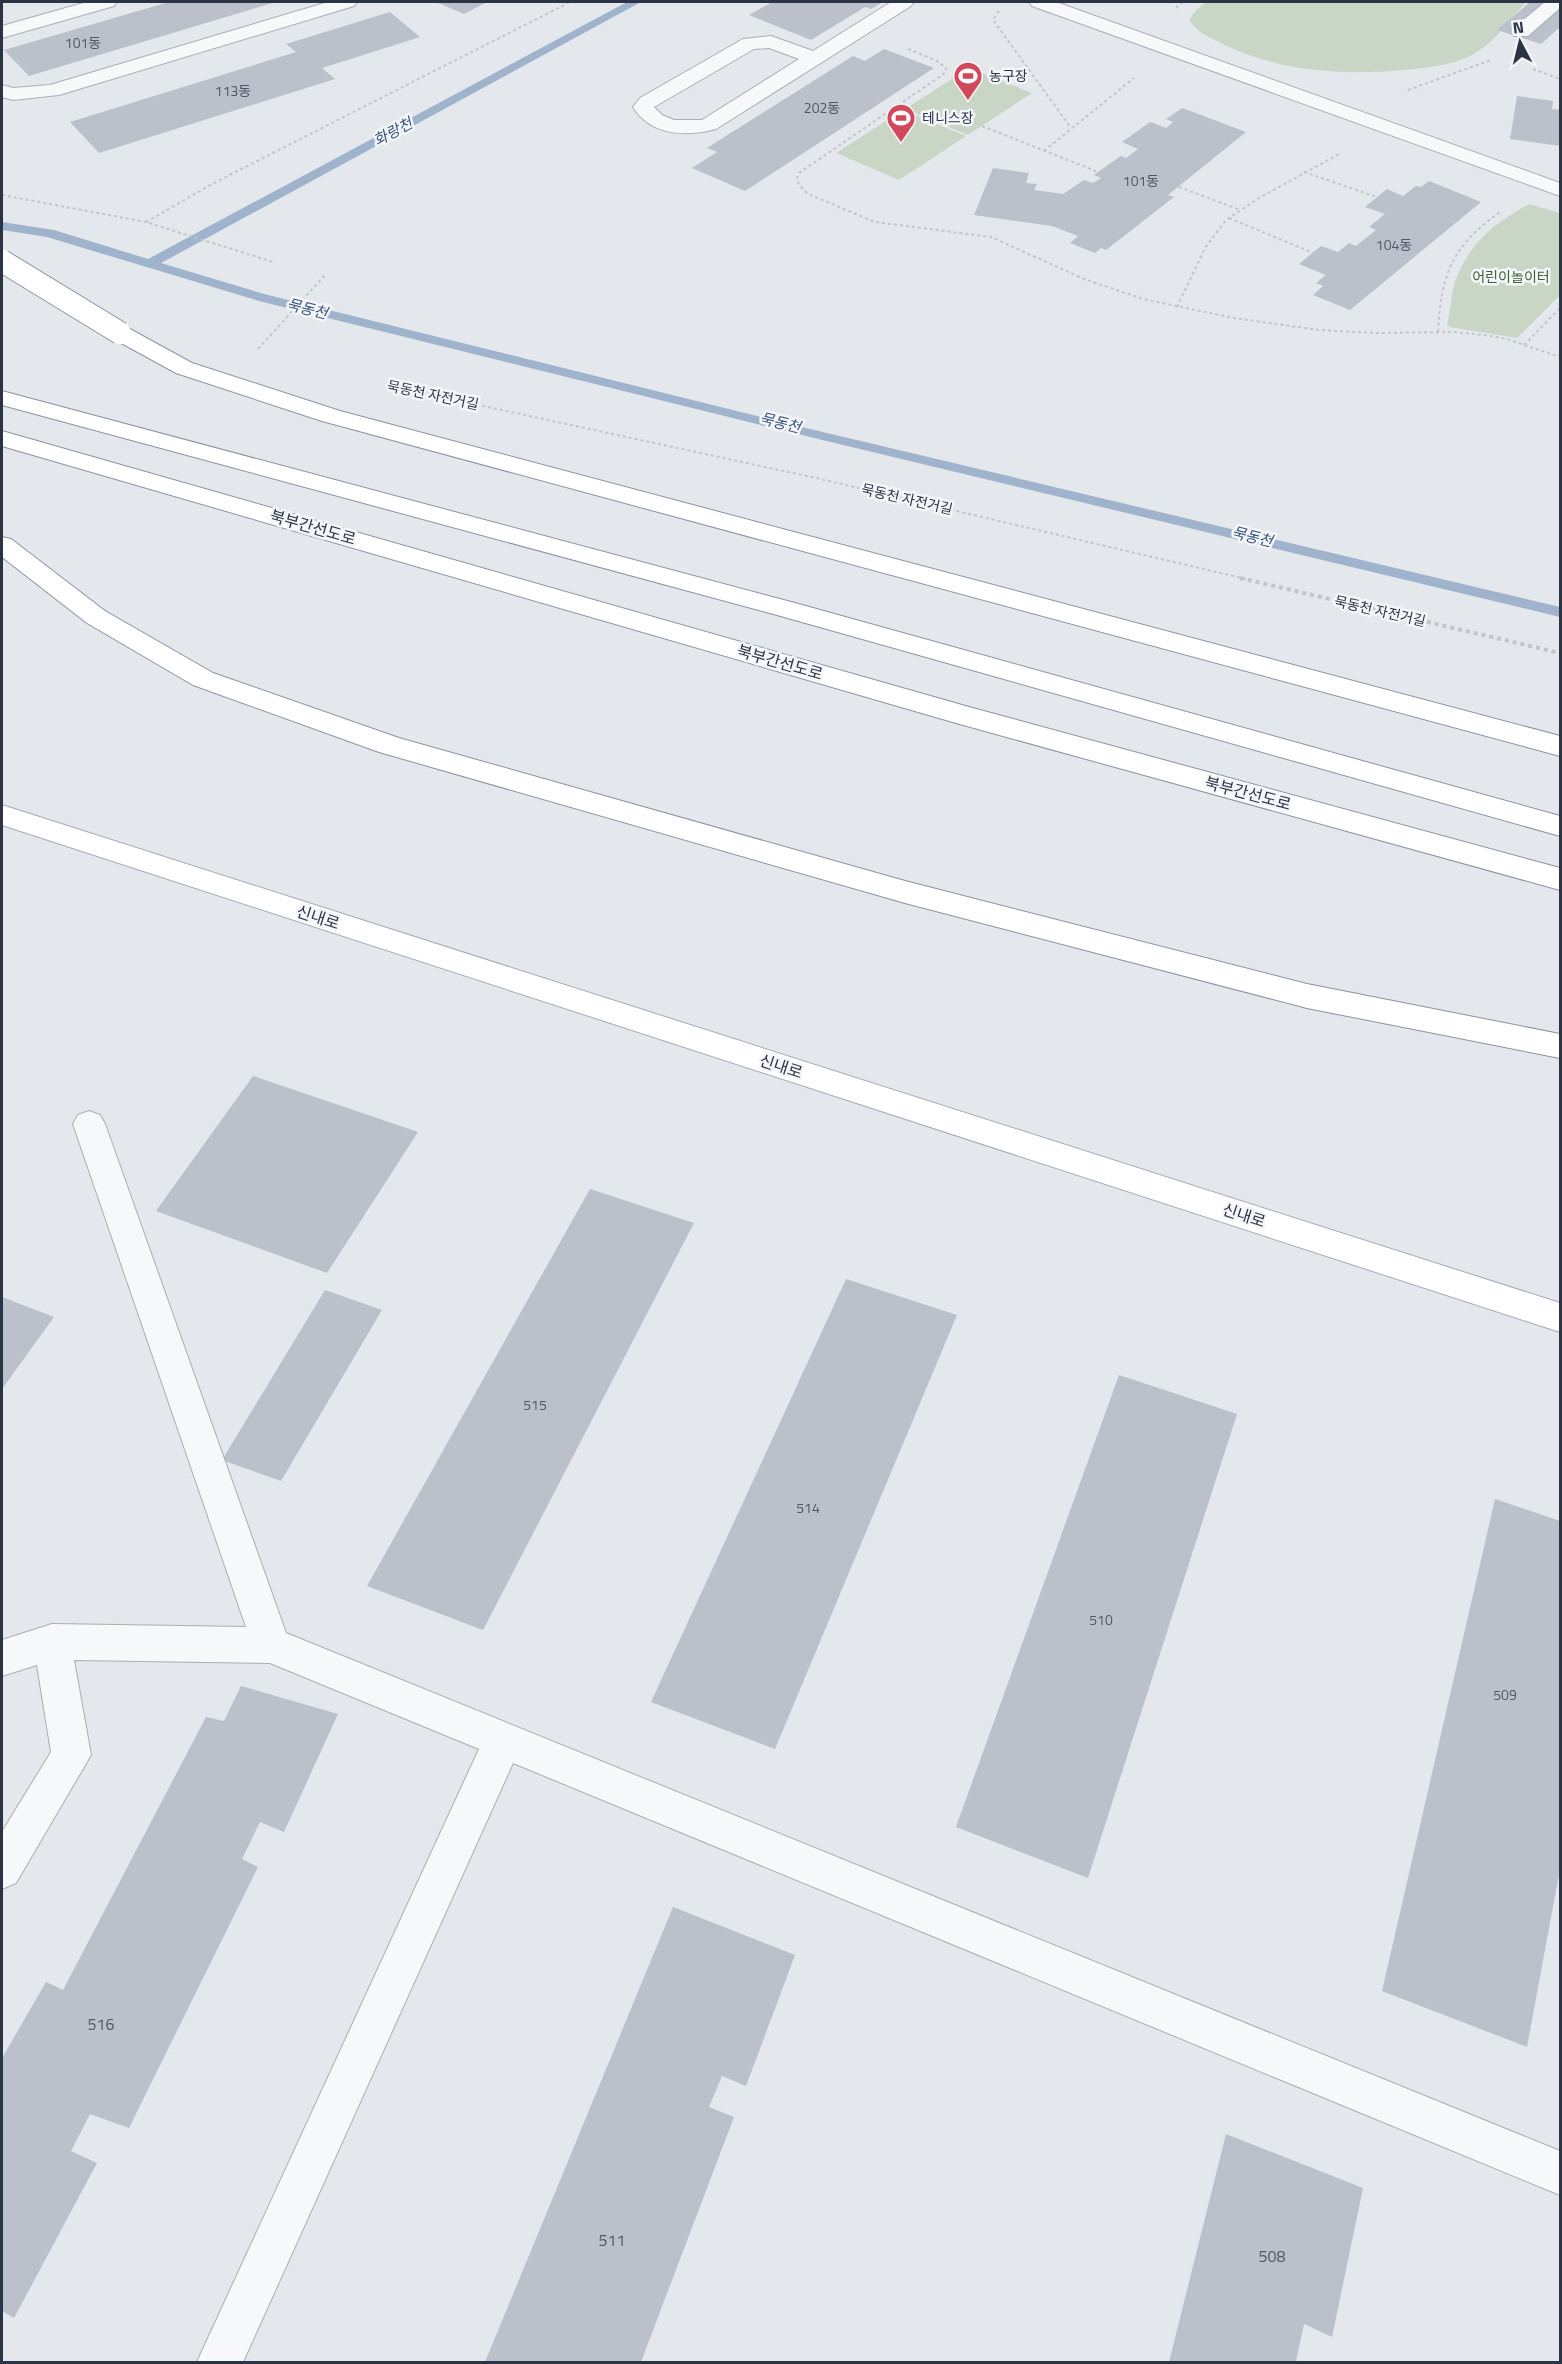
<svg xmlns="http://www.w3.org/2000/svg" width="1562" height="2364" font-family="'Titillium Web','Noto Sans KR',sans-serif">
<rect width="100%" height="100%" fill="#e4e7ec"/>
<!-- green -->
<g fill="#c9d6c5">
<path d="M1205,2h321c-17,18 -33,43 -56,54 -20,10 -45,12 -67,14 -62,6 -128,1 -184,-28 -11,-5 -23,-11 -29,-21 1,-8 10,-13 15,-19z"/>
<polygon points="969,68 1032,93 968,135 905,109"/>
<polygon points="903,110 966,136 899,180 836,153"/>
<path d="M1529,204l31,9v82l-43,43 -67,-11 -3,-3c4,-14 4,-32 9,-45 15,-38 39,-56 73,-75z"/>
</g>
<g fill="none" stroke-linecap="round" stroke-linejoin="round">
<!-- stream -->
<polygon fill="#9fb4cc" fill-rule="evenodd" points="627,2 641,2 161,263 264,294 810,429 1560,607 1560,617 810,437 259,301 47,237 2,230 2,222 54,230 148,259"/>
</g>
<!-- building -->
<g fill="#bbc0ca">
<polygon points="169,2 276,2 29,76 4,50"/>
<polygon points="436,2 487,2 464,14"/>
<polygon points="772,2 883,2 871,9 865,7 811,40 749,15"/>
<polygon points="1530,2 1560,2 1560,27 1541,44 1497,30"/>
<polygon points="390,12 420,37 322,68 335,79 99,153 70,122 296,52 286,44"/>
<polygon points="884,49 934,68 745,191 692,168 717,152 707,148 853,56 865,61"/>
<polygon points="1517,96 1553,101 1552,109 1560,110 1560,146 1510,139"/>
<polygon points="1182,108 1246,132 1168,195 1174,197 1106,250 1101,248 1095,253 1070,243 1078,236 1052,226 974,215 993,168 1029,173 1026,183 1037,184 1034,190 1063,194 1084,180 1093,183 1101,178 1094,175 1098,172 1121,156 1126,158 1138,149 1122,142 1150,122 1166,128 1173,122 1166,119"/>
<polygon points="1429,181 1481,202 1350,310 1313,295 1323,286 1316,283 1326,275 1299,264 1321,246 1338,252 1349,243 1356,246 1376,230 1369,227 1385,214 1365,207 1387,189 1403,196 1416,186 1421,187"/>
<polygon points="253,1076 418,1132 327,1273 156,1211"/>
<polygon points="590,1189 694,1223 483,1630 367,1586"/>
<polygon points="846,1279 957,1315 775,1749 651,1702"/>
<polygon points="325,1290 382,1310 281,1481 222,1460"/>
<polygon points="2,1297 54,1317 2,1389"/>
<polygon points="1119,1375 1237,1414 1088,1878 956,1827"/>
<polygon points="1495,1499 1560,1521 1560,1869 1527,2047 1382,1991"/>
<polygon points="241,1686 338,1714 284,1832 260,1822 242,1859 258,1867 129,2128 90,2114 71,2151 97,2163 14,2318 2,2311 2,2058 46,1982 63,1990 206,1717 224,1721"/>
<polygon points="673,1907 795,1955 746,2086 722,2076 709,2107 734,2117 641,2362 485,2362"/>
<polygon points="1226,2134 1363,2188 1332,2337 1304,2324 1296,2361 1301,2362 1169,2362"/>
</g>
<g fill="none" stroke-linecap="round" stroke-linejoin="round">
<!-- minor casing -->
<g stroke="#a9aeb7" stroke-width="2">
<g id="minor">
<polygon points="87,2 117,2 114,6 2,38 2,26"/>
<polygon points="328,2 357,2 354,6 59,95 13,100 2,97 2,85 13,88 50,85"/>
<path d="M891,2h23l-3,4 -195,123c-30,8 -65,7 -83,-22l7,-9 103,-59 28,-3 42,15zM769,48l30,11 -97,61h-28l-12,-5 -8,-8 100,-58z"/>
<polygon points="1029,2 1056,2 1560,183 1560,196 1032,6"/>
<polygon points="1545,2 1560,2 1560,8 1528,36 1514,36 1511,32 1514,28"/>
<polygon points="89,1111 100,1115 105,1124 286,1633 1560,2151 1560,2195 513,1763 243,2362 197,2362 479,1749 270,1663 74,1660 91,1755 16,1883 2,1889 2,1832 51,1752 37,1665 2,1676 2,1640 52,1624 246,1627 73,1124 78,1115"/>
</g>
</g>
<!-- major casing -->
<g stroke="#a3abb8" stroke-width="2">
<polygon id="major" points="2,805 1560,1303 1560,1332 2,825"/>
</g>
<!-- highway casing -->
<g stroke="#8b94a3" stroke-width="2">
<g id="highway">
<polygon points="120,326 128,328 192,363 340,411 1560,736 1560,756 322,421 176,373 112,338 108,333 112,328"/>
<polygon points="2,391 795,603 1560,816 1560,836 777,615 2,405"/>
<polygon points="2,431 969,707 1560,868 1560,890 956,723 2,446"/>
<polygon points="2,537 11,539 105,611 213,673 399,738 905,881 1307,984 1560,1034 1560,1058 1307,1008 905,903 379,752 193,685 87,623 2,557"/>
</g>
</g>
<!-- path-far1 -->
<g stroke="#c2c5cb" stroke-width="2" stroke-dasharray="3 3" stroke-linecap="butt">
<polyline points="1176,8 1182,2"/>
<polyline points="999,11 993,20 1071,128"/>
<polyline points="908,49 937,61 946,68 945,73 799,173 797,178 799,185 808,194 875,222 991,237 1084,279 1143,299 1234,318 1319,330 1377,333 1454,332 1484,335 1507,339 1560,357"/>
<polyline points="1533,69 1560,79"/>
<polyline points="1408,90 1491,60"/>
<polyline points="982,126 1098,172"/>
<polyline points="1044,151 1134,78"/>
<polyline points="1304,172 1377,197"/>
<polyline points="1179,187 1240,210"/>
<polyline points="2,195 146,222 273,262"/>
<polyline points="1229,218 1313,253"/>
<polyline points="146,222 212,184 570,2"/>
<polyline points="1177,307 1205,248 1226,220 1259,198 1341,153"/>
<path d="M1438,332c3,-58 14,-86 62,-120"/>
<polyline points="1524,345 1560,308"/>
<polyline points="258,349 325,275"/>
<polyline points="400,388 816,478 1246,579"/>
</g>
<!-- path -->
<polyline stroke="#c2c5cb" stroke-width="4" stroke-dasharray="4 4" stroke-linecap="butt" points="1240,578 1560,653"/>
<!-- minor -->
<use href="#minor" fill="#f7f8fa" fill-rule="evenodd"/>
<!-- major -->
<use href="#major" fill="#fff" fill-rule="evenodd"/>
<!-- highway -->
<use href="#highway" fill="#fff" fill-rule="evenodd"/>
<!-- highway-bridge casing -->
<g stroke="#8b94a3" stroke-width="24" stroke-linecap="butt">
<polyline id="highway-bridge" points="2,261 120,333"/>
</g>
<!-- highway-bridge -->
<use href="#highway-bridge" stroke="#fff" stroke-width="22"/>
</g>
<!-- icons -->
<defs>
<g id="stadium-pin" transform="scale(1.5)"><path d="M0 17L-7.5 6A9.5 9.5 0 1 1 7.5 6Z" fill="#d1495b" stroke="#f4f6f9"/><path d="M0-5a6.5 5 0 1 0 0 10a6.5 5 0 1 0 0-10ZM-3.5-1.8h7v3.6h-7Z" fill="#fff"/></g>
</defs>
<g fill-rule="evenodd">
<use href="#stadium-pin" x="968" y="76"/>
<use href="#stadium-pin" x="901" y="118"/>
</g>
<g text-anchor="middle" stroke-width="5" stroke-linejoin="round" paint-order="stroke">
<!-- number labels -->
<g font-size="14" fill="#4f5766">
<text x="83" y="48">101동</text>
<text x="233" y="96">113동</text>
<text x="822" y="113">202동</text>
<text x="1141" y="186">101동</text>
<text x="1394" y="250">104동</text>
<text x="535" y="1410">515</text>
<text x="808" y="1513">514</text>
<text x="1101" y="1625">510</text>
<text x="1505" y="1700">509</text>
</g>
<!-- far-poi labels -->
<g font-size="14" fill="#2b3445" stroke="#f4f6f9" text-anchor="start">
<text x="989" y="81">농구장</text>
<text x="922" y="123">테니스장</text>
</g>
<!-- far-park labels -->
<g font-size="14" fill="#3f6138" stroke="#f4f6f9">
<text x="1511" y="282">어린이놀이터</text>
</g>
<!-- far-street labels -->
<g font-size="14" fill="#2b3445" stroke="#f4f6f9">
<text transform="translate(433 395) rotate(12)" y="5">묵동천 자전거길</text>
<text transform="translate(907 499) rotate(13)" y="5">묵동천 자전거길</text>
<text transform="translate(1380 611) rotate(13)" y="5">묵동천 자전거길</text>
</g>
<!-- far-water labels -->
<g font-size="15" font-style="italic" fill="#34527a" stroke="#f4f6f9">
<text transform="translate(393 132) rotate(-28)" y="5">화랑천</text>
<text transform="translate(307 309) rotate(14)" y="5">묵동천</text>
<text transform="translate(780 423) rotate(14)" y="5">묵동천</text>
<text transform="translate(1252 537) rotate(14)" y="5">묵동천</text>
</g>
<!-- street labels -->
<g font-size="16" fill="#2b3445" stroke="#f4f6f9">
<text transform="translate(313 527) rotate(16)" y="6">북부간선도로</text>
<text transform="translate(780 662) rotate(16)" y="6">북부간선도로</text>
<text transform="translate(1248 793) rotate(15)" y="6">북부간선도로</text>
<text transform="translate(318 917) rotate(18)" y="6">신내로</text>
<text transform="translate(781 1066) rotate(18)" y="6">신내로</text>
<text transform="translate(1244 1215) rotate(18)" y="6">신내로</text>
</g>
<!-- near-number labels -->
<g font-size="16" fill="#4f5766">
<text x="101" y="2030">516</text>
<text x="612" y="2246">511</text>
<text x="1272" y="2262">508</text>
</g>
</g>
<!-- border -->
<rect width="1562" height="2364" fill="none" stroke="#2b3445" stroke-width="6"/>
<!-- north arrow -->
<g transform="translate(1520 42) rotate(353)" stroke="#f4f6f9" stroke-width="4.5" paint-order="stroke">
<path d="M0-4.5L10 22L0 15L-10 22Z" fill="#2b3445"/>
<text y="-9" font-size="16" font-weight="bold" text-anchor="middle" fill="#2b3445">N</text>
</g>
</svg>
